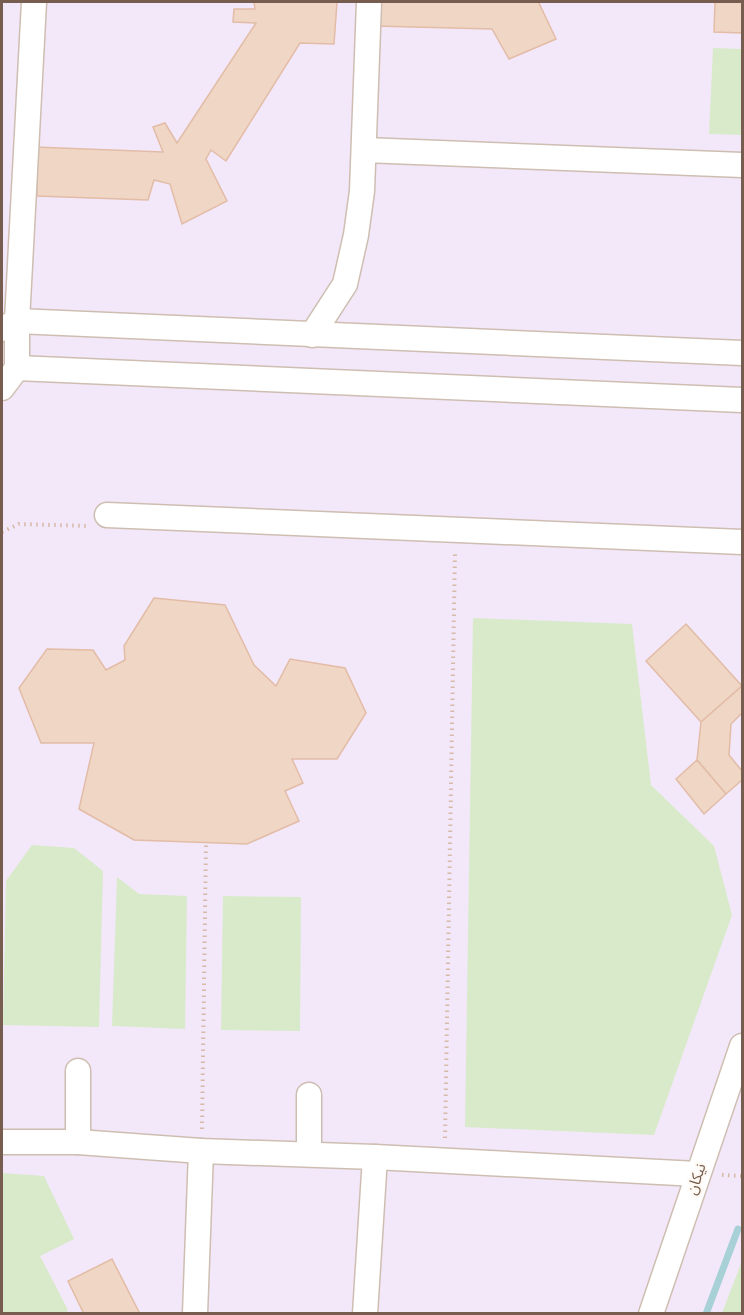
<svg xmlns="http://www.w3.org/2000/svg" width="744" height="1315" font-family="'Public Sans','Noto Sans Arabic',sans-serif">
<rect width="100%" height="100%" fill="#fcf6ec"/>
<!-- education -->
<rect fill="#f3e8f9" x="2" y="2" width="740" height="1311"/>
<!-- green -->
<g fill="#d8eaca">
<polygon points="713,48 742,49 742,135 709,134"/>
<polygon points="473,618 632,624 651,785 714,846 732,915 654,1135 465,1127"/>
<polygon points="32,845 74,848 103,871 99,1027 3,1025 6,881"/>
<polygon points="117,877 139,894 187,896 185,1029 112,1026"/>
<polygon points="223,896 301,897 300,1031 221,1030"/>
<polygon points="2,1173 44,1176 74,1239 40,1256 68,1310 66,1313 2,1313"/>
<polygon points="742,1261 742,1313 722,1313"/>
</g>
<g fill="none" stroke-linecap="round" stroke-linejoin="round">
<!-- stream -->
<polyline stroke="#a8d0d7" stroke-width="7" points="706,1314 738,1229"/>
</g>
<!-- building -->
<g fill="#f0d6c5" stroke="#e2bca6" stroke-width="1.5">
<polygon points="254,2 337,2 334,44 300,43 226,161 211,150 206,159 227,201 182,224 170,184 154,180 148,200 37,196 35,147 163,152 153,127 165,123 177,143 256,23 233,22 234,9 255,9"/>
<polygon points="376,2 541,2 539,3 556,39 509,59 492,29 375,26"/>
<polygon points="715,2 742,2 742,33 714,32"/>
<polygon points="154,598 225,605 254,665 276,686 290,659 345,668 366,713 337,759 292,759 303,783 285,791 299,821 247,844 134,840 79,809 94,743 41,743 19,688 47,649 93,650 106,670 125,660 124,646"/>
<polygon points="686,624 742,686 701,722 646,661"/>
<polygon points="742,686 742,713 731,724 729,755 742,771 742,780 726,794 697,760 701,722"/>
<polygon points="697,760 726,794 704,814 676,779"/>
<polygon points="112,1259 140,1314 84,1314 68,1281"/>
</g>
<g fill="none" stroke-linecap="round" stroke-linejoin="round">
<!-- minor casing -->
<g stroke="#cebeb1" stroke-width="27">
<g id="minor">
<polyline points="364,150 742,165"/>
<polyline points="2,329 17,321 742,353"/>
<polyline points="312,335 345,284 356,235 362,191 369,2"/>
<polyline points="17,368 742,400"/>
<polyline points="2,388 17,368 17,321 34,2"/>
<polyline points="107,515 742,542"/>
<polyline points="78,1071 78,1142"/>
<polyline points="2,1142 78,1142 201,1151 375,1157 697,1174"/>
<polyline points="309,1154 309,1095"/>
<polyline points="195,1314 201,1151"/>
<polyline points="365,1314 375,1157"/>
<polyline points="651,1314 742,1046"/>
</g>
</g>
<!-- path -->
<g stroke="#d6b9a7" stroke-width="4" stroke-dasharray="1.5 4.5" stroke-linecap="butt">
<polyline points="2,532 19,524 89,526"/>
<polyline points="202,1129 206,842"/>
<polyline points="445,1138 455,551"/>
<polyline points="722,1175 742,1176"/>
</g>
<!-- minor -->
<use href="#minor" stroke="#fff" stroke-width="24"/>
</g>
<g text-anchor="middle" stroke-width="4.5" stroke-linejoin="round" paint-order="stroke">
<!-- street labels -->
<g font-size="15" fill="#775d4f" stroke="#fefaf3">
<text transform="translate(696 1179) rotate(-71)" y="5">نیکان</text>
</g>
</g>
<!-- border -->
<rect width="744" height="1315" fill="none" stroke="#775d4f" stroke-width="6"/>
</svg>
